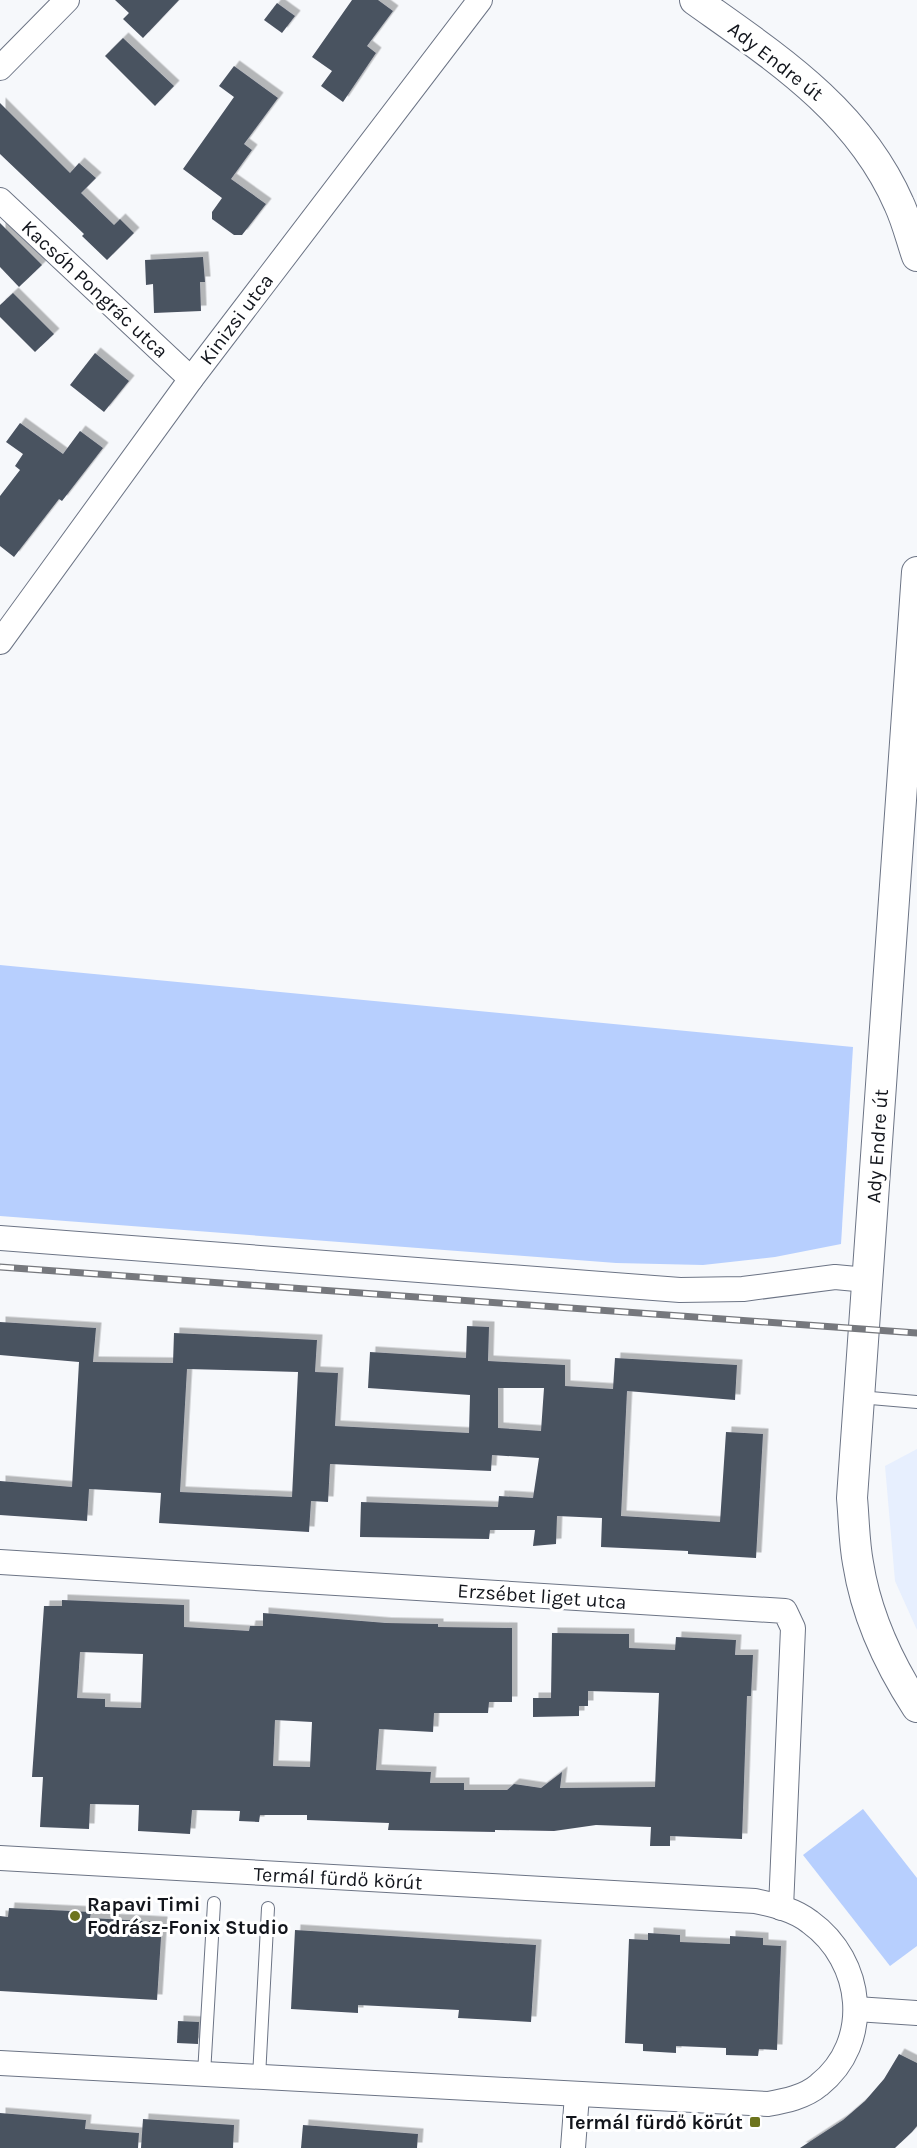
<svg xmlns="http://www.w3.org/2000/svg" width="917" height="2148" font-family="Karla,sans-serif">
<defs>
<filter id="shadow"><feDropShadow dx="5.5" dy="-5.5" stdDeviation="0" flood-color="#0004"/></filter>
</defs>
<rect width="100%" height="100%" fill="#f6f8fb"/>
<!-- built -->
<polygon fill="#e7effe" points="917,1449 917,1630 895,1581 885,1466"/>
<!-- green -->
<g fill="#b7cffe">
<polygon points="0,965 853,1047 841,1244 775,1257 703,1265 616,1263 0,1216"/>
<polygon points="863,1809 917,1878 917,1946 890,1966 803,1855"/>
</g>
<!-- building -->
<g fill="#4a5261" fill-rule="evenodd" filter="url(#shadow)">
<polygon points="115,0 179,0 143,38 123,19 129,13"/>
<polygon points="352,0 378,0 393,11 367,46 376,53 343,102 321,86 332,71 312,57"/>
<polygon points="277,3 295,16 282,33 264,20"/>
<polygon points="123,38 174,86 155,106 105,56"/>
<polygon points="234,66 278,98 244,144 252,150 231,179 266,204 242,235 234,235 212,219 212,212 222,198 183,169 234,97 219,86"/>
<polygon points="0,103 70,173 79,163 96,178 81,193 114,225 120,219 134,233 107,260 82,236 84,234 0,154"/>
<polygon points="0,223 42,265 19,287 0,267"/>
<polygon points="203,257 205,282 200,282 201,311 154,313 153,284 146,285 145,260"/>
<polygon points="13,293 54,334 35,352 0,317 0,305"/>
<polygon points="95,353 129,381 104,412 70,385"/>
<polygon points="20,423 63,454 80,431 103,448 62,501 59,499 14,557 0,546 0,496 20,470 15,466 23,454 6,442"/>
<path d="M0,1322l96,6 -3,34 80,1 1,-30 143,7 -2,32 23,1 -3,53 134,7 1,-38 -102,-7 2,-36 96,6 1,-32 22,1 -1,34 77,4v21l48,3 2,-31 122,7 -2,35 -108,-9 -6,125 99,6 6,-90 37,2 -7,124 -68,-4v-3l-87,-4 1,-29 -45,-2 -1,28 -23,2 2,-16h-45l-1,9 -129,-2 1,-35 137,5 1,-11 34,2 6,-40 -47,-3 -1,16 -161,-7 -2,38 -17,-1 -2,31 -150,-9 2,-30 -72,-4 -2,32 -87,-6v-34l72,6 7,-125 -79,-7zM187,1369l111,3 -6,125 -112,-5zM498,1388h46l-3,43 -43,-3z"/>
<path d="M62,1600l122,5v22l65,4 1,-5h13v-13l123,10 52,1v3l74,1v74h-23l-1,11h-54l-1,19 -54,-3 -3,41 55,2 -1,11h34v7h43l7,-6 27,4 21,-16 -2,16 95,-1 4,-94 -71,-2v15h-9v10l-46,1v-19h18l1,-65 77,1v14l46,2 1,-13 60,3 -1,15h18l-2,41h-4l-5,143 -72,-3v10h-20l1,-19 -55,-2 -42,6 -59,-1v2l-107,-2 1,-7 -82,-3v-5h-47l-1,7 -20,-1 1,-10 -48,-1 -2,24 -52,-3 1,-26 -49,-1 -1,25 -49,-2 3,-50h-11l12,-171h18zM80,1652l63,2 -2,54 -36,-1v-8l-28,-1zM275,1720l37,2 -2,45 -37,-1z"/>
<polygon points="9,1908 91,1912 90,1918 162,1922 157,2000 0,1991 0,1916 8,1917"/>
<polygon points="295,1930 536,1945 531,2022 458,2018 459,2010 358,2005 358,2013 291,2009"/>
<polygon points="648,1933 680,1935 680,1942 730,1944 730,1936 763,1938 763,1945 781,1946 777,2050 759,2049 758,2056 726,2055 726,2048 676,2046 676,2053 643,2051 643,2044 625,2043 629,1939 648,1940"/>
<polygon points="178,2021 199,2022 198,2044 177,2043"/>
<polygon points="899,2054 917,2063 917,2126 912,2132 895,2148 800,2148 843,2120 865,2101 884,2079"/>
<polygon points="0,2113 86,2120 85,2129 139,2133 138,2148 0,2148"/>
<polygon points="143,2119 234,2125 233,2148 141,2148"/>
<polygon points="303,2125 418,2134 417,2148 301,2148"/>
</g>
<g fill="none" stroke-linecap="round" stroke-linejoin="round">
<!-- service casing -->
<g stroke="#6c7485" stroke-width="14">
<g id="service">
<polyline points="859,1397 917,1402"/>
<polyline points="204,2074 214,1903"/>
<polyline points="259,2077 268,1908"/>
</g>
</g>
<!-- minor casing -->
<g stroke="#6c7485" stroke-width="26">
<g id="minor">
<polyline points="0,68 67,0"/>
<polyline points="0,200 191,379"/>
<polyline points="0,642 191,379 480,0"/>
<polyline points="0,1238 680,1290 743,1289 835,1277 867,1280"/>
<polyline points="0,1562 785,1611 793,1628 781,1908"/>
<path d="M0,1858l755,43c19,4 40,9 55,21 54,39 63,120 9,163 -14,12 -34,16 -51,19l-768,-41"/>
<polyline points="856,2009 917,2013"/>
<polyline points="573,2148 577,2095"/>
</g>
</g>
<!-- tertiary casing -->
<g stroke="#6c7485" stroke-width="32">
<g id="tertiary">
<path d="M695,0c80,57 163,110 204,204 8,17 12,35 18,52"/>
<path d="M917,572l-65,926c2,21 2,44 6,65 8,51 31,101 59,144"/>
</g>
</g>
<!-- service -->
<use href="#service" stroke="#fff" stroke-width="12"/>
<!-- minor -->
<use href="#minor" stroke="#fff" stroke-width="24"/>
<!-- tertiary -->
<use href="#tertiary" stroke="#fff" stroke-width="30"/>
<!-- rail casing -->
<g stroke="#76787d" stroke-width="7">
<polyline id="rail" points="0,1267 917,1333"/>
</g>
<!-- rail -->
<use href="#rail" stroke="#fff" stroke-width="4.5" stroke-dasharray="14" stroke-linecap="butt"/>
</g>
<!-- markers -->
<g fill="#6d741d" stroke="#fff" stroke-width="2">
<circle cx="75" cy="1916" r="6"/>
<rect x="749" y="2116" width="12" height="12" rx="3"/>
</g>
<g text-anchor="middle" stroke-width="6" stroke-linejoin="round" paint-order="stroke">
<!-- street labels -->
<g font-size="20" fill="#12151c" stroke="#fff">
<text transform="translate(776 61) rotate(38)" y="7">Ady Endre út</text>
<text transform="translate(95 289) rotate(43)" y="7">Kacsóh Pongrác utca</text>
<text transform="translate(236 319) rotate(-53)" y="7">Kinizsi utca</text>
<text transform="translate(877 1146) rotate(-86)" y="7">Ady Endre út</text>
<text transform="translate(542 1596) rotate(4)" y="7">Erzsébet liget utca</text>
<text transform="translate(338 1878) rotate(3)" y="7">Termál fürdő körút</text>
</g>
<!-- poi labels -->
<g font-size="20" font-weight="bold" fill="#12151c" stroke="#fff" text-anchor="start">
<text x="87" y="1911">Rapavi Timi<tspan x="87" dy="23">Fodrász-Fonix Studio</tspan></text>
<text x="743" y="2129" text-anchor="end">Termál fürdő körút</text>
</g>
</g>
</svg>
